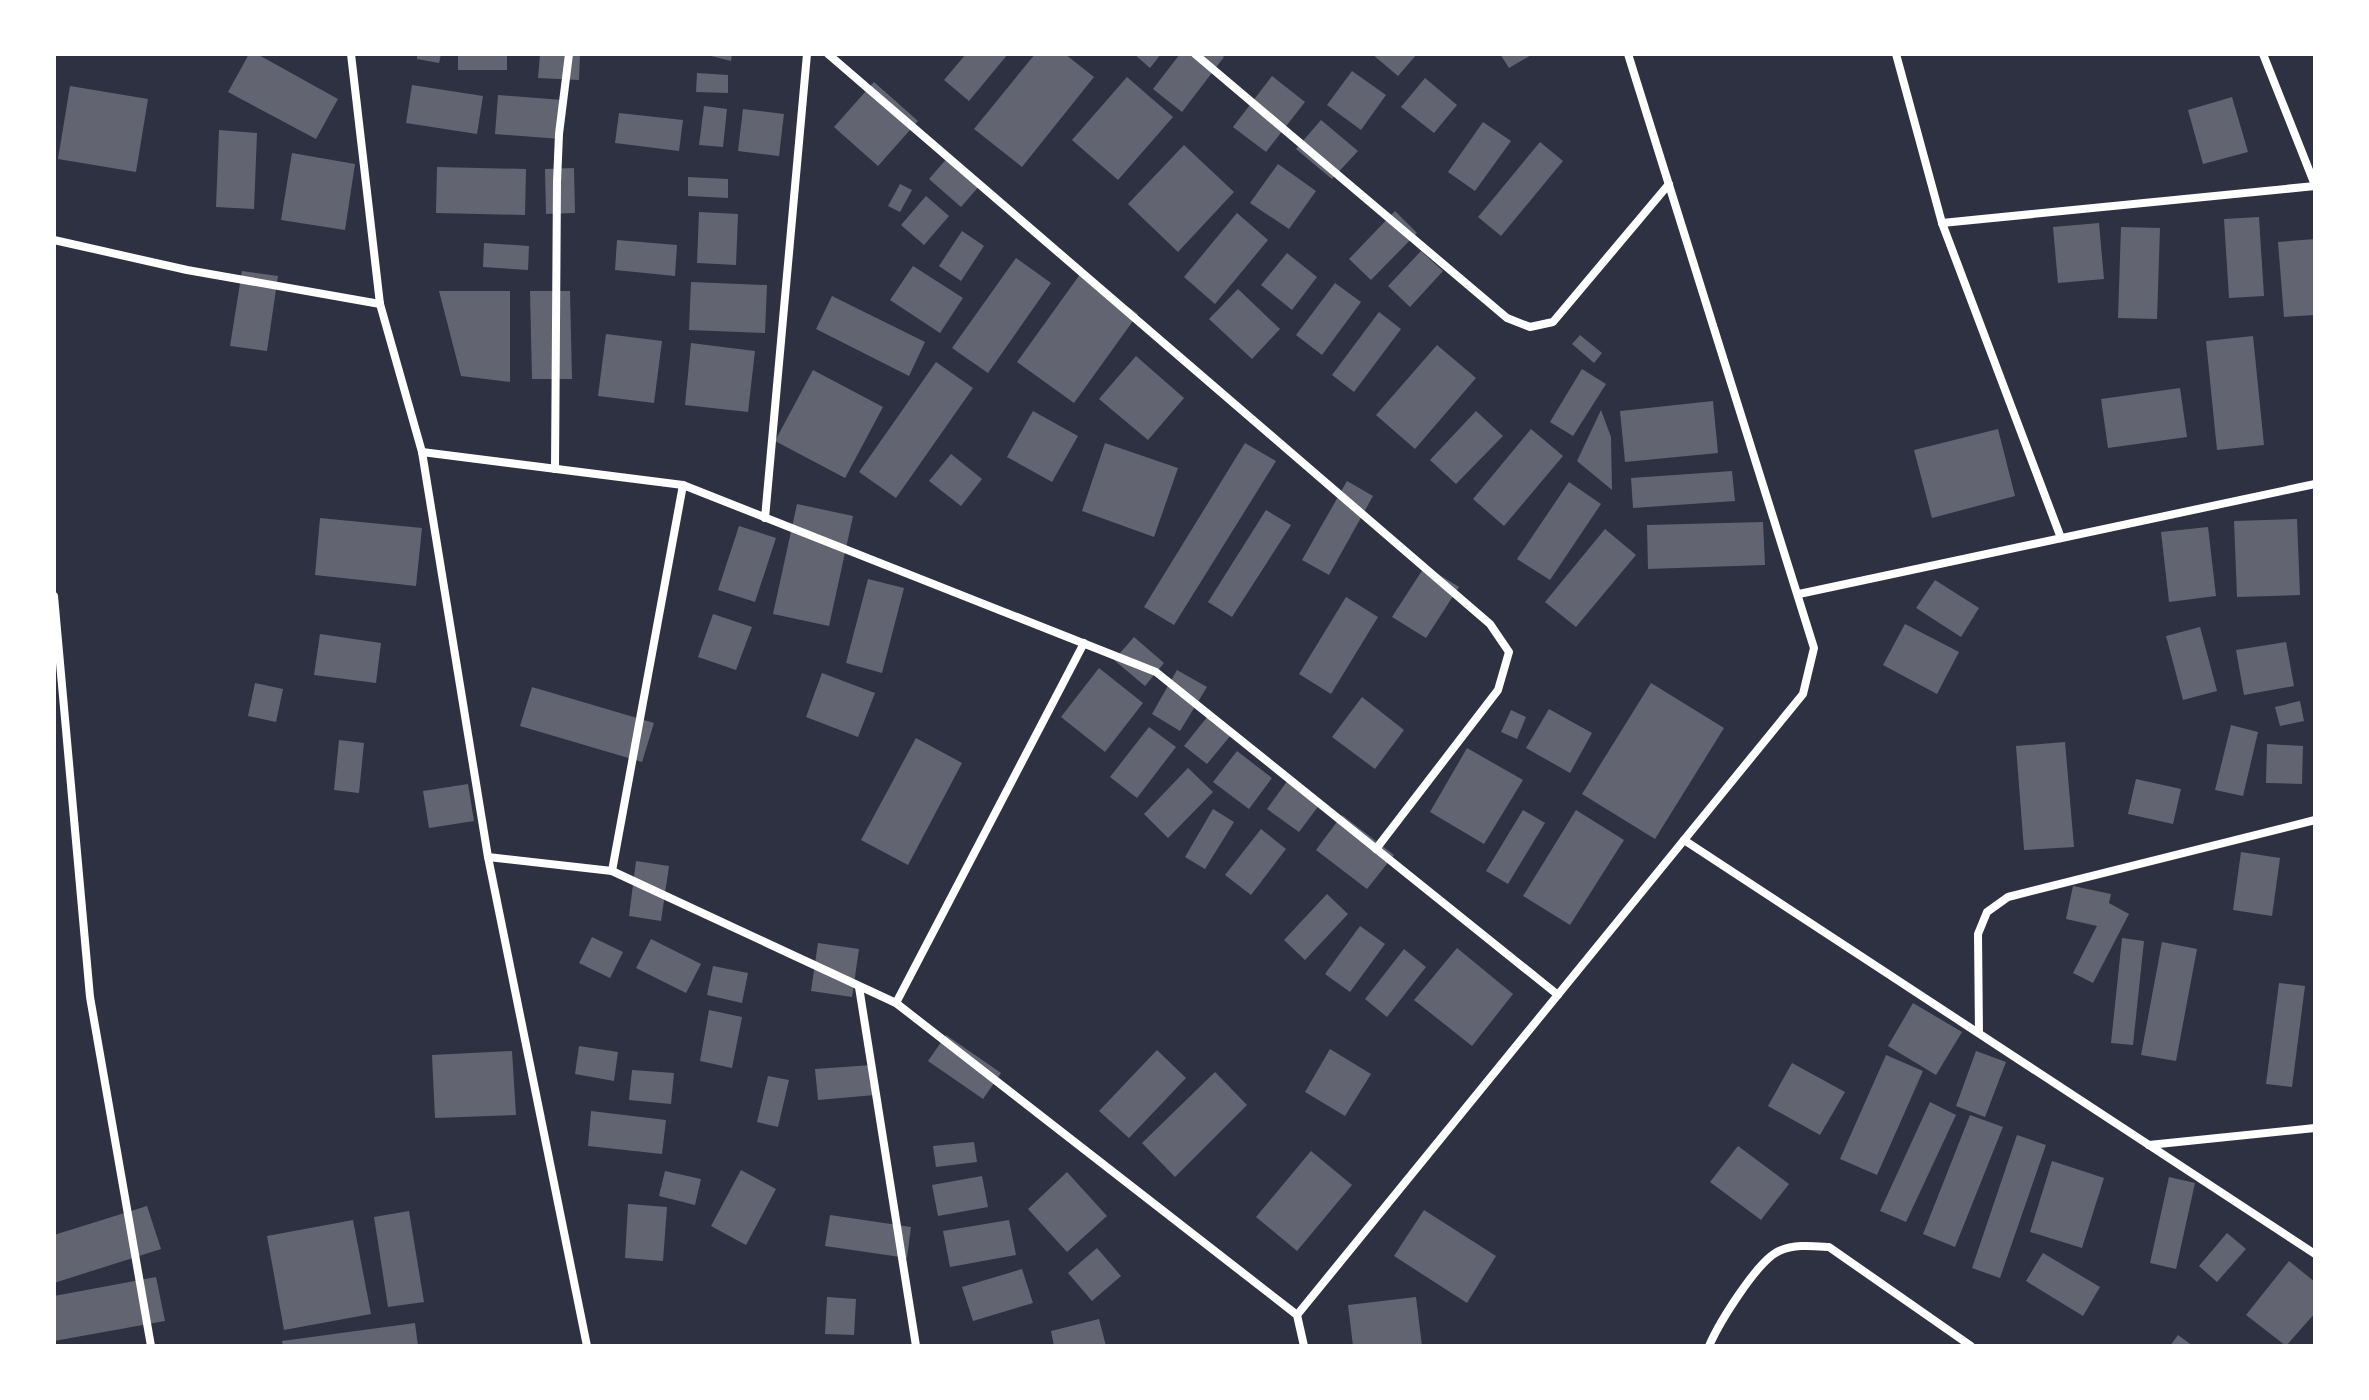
<svg xmlns="http://www.w3.org/2000/svg" width="2369" height="1400" font-family="'IBM Plex Sans',sans-serif">
<rect width="100%" height="100%" fill="#2d3142"/>
<!-- building -->
<g fill="#626471">
<polygon points="249,54 257,54 338,99 316,139 228,92"/>
<polygon points="417,54 441,54 439,63 417,59"/>
<rect x="458" y="54" width="49" height="16"/>
<polygon points="540,54 580,54 579,80 538,78"/>
<polygon points="703,54 732,54 731,61"/>
<polygon points="966,54 1008,54 969,101 944,80"/>
<polygon points="1035,54 1065,54 1094,77 1022,167 974,129"/>
<polygon points="1134,54 1161,54 1150,68"/>
<polygon points="1180,54 1220,54 1224,57 1182,112 1153,89"/>
<polygon points="1372,54 1417,54 1398,76"/>
<polygon points="1500,54 1533,54 1509,68"/>
<polygon points="1352,71 1386,95 1361,130 1327,105"/>
<polygon points="697,73 728,75 728,93 696,92"/>
<polygon points="1272,76 1305,102 1266,152 1233,127"/>
<polygon points="1127,77 1173,117 1118,180 1072,140"/>
<polygon points="1425,78 1457,105 1434,133 1401,107"/>
<polygon points="874,82 918,121 878,166 834,127"/>
<polygon points="412,85 483,96 477,134 406,123"/>
<polygon points="70,86 148,99 136,172 58,159"/>
<polygon points="498,95 563,100 560,139 495,134"/>
<polygon points="2232,97 2248,152 2203,164 2188,110"/>
<polygon points="704,106 727,109 723,147 699,145"/>
<polygon points="743,109 784,114 779,156 738,151"/>
<polygon points="619,113 683,120 679,151 615,143"/>
<polygon points="1321,120 1358,151 1332,179 1296,149"/>
<polygon points="1483,122 1511,141 1475,191 1448,172"/>
<polygon points="219,130 257,133 254,209 216,207"/>
<polygon points="1540,142 1563,161 1501,236 1478,217"/>
<polygon points="1184,145 1234,192 1178,252 1128,204"/>
<polygon points="292,153 355,164 345,230 281,220"/>
<polygon points="949,156 981,184 961,207 929,179"/>
<polygon points="1278,164 1316,191 1289,229 1250,203"/>
<polygon points="437,167 526,169 525,215 436,213"/>
<polygon points="574,168 575,213 546,214 545,169"/>
<polygon points="688,177 728,179 728,198 688,196"/>
<polygon points="900,184 912,190 900,212 888,206"/>
<polygon points="926,196 949,216 924,245 901,225"/>
<polygon points="1395,211 1417,233 1371,280 1349,259"/>
<polygon points="699,212 738,214 736,265 697,263"/>
<polygon points="1237,213 1268,240 1215,304 1184,277"/>
<polygon points="2259,217 2264,296 2229,298 2224,219"/>
<polygon points="2099,223 2104,279 2058,283 2053,227"/>
<polygon points="2121,227 2160,228 2157,319 2118,318"/>
<polygon points="962,231 984,246 961,281 939,266"/>
<polygon points="2315,239 2315,315 2284,317 2278,242"/>
<polygon points="617,240 677,245 675,276 615,270"/>
<polygon points="484,243 529,246 528,270 483,267"/>
<polygon points="1421,251 1443,271 1410,307 1388,286"/>
<polygon points="1287,253 1317,277 1292,310 1261,285"/>
<polygon points="1016,258 1051,283 988,373 952,348"/>
<polygon points="913,266 963,298 940,333 890,300"/>
<polygon points="242,271 278,276 267,351 230,346"/>
<polygon points="1081,273 1138,314 1074,403 1017,362"/>
<polygon points="691,282 767,285 765,333 689,330"/>
<polygon points="1335,283 1361,302 1322,355 1296,335"/>
<polygon points="1238,289 1280,329 1252,359 1209,319"/>
<polygon points="439,291 510,291 510,382 461,376"/>
<polygon points="530,291 570,291 572,379 532,379"/>
<polygon points="832,296 925,342 909,376 816,329"/>
<polygon points="1379,312 1401,329 1354,392 1332,375"/>
<polygon points="606,334 662,341 654,403 598,396"/>
<polygon points="1580,335 1602,353 1594,363 1572,344"/>
<polygon points="2253,336 2264,445 2217,450 2206,341"/>
<polygon points="691,343 755,351 748,412 685,405"/>
<polygon points="1437,345 1476,378 1415,449 1376,415"/>
<polygon points="1136,356 1184,398 1148,440 1099,399"/>
<polygon points="936,362 973,388 896,498 859,472"/>
<polygon points="1582,369 1606,384 1573,436 1550,422"/>
<polygon points="813,370 883,407 845,478 775,441"/>
<polygon points="2180,388 2187,437 2108,448 2101,399"/>
<polygon points="1713,401 1718,453 1625,462 1620,411"/>
<polygon points="1601,410 1611,437 1612,490 1577,461"/>
<polygon points="1033,411 1078,436 1052,482 1007,457"/>
<polygon points="1476,411 1503,436 1456,484 1430,460"/>
<polygon points="1531,429 1563,456 1504,526 1473,499"/>
<polygon points="1998,429 2015,496 1932,518 1914,450"/>
<polygon points="1105,443 1178,468 1154,537 1082,511"/>
<polygon points="1245,443 1276,461 1174,625 1144,607"/>
<polygon points="951,454 982,479 961,506 929,481"/>
<polygon points="1732,471 1735,501 1633,508 1631,478"/>
<polygon points="1347,481 1373,496 1329,575 1302,560"/>
<polygon points="1569,482 1601,504 1550,580 1517,559"/>
<polygon points="797,504 853,516 829,626 773,614"/>
<polygon points="1266,510 1291,525 1232,617 1208,602"/>
<polygon points="320,518 422,528 416,586 315,575"/>
<polygon points="2297,519 2300,595 2237,597 2234,521"/>
<polygon points="1763,522 1765,565 1648,569 1647,525"/>
<polygon points="739,526 776,538 755,602 718,590"/>
<polygon points="2208,527 2216,596 2169,602 2161,532"/>
<polygon points="1605,529 1636,555 1576,627 1545,602"/>
<polygon points="1425,566 1459,587 1426,638 1392,617"/>
<polygon points="868,579 904,588 882,673 846,663"/>
<polygon points="1935,580 1979,608 1961,637 1916,608"/>
<polygon points="1346,597 1378,617 1331,694 1299,674"/>
<polygon points="713,614 752,627 736,670 698,657"/>
<polygon points="1905,624 1959,652 1937,694 1883,665"/>
<polygon points="2200,627 2217,691 2183,700 2166,636"/>
<polygon points="320,634 381,643 376,683 314,675"/>
<polygon points="1134,637 1164,663 1145,686 1114,660"/>
<polygon points="2286,642 2294,686 2244,695 2236,650"/>
<polygon points="1099,668 1143,703 1105,752 1061,717"/>
<polygon points="1177,670 1207,687 1180,731 1152,714"/>
<polygon points="822,673 875,693 858,737 806,717"/>
<polygon points="255,683 283,689 276,722 248,716"/>
<polygon points="1651,683 1724,728 1655,839 1582,794"/>
<polygon points="532,687 654,723 642,762 520,726"/>
<polygon points="1362,697 1404,730 1375,769 1332,737"/>
<polygon points="2300,701 2304,721 2280,726 2275,707"/>
<polygon points="1549,709 1592,733 1570,773 1526,748"/>
<polygon points="1511,710 1526,717 1517,739 1501,732"/>
<polygon points="1208,716 1231,735 1207,764 1184,746"/>
<polygon points="2231,725 2258,732 2243,796 2215,790"/>
<polygon points="1149,727 1176,747 1137,798 1110,777"/>
<polygon points="916,738 962,763 908,865 861,840"/>
<polygon points="339,740 364,743 359,793 334,790"/>
<polygon points="2065,742 2074,847 2024,850 2016,746"/>
<polygon points="2267,744 2303,746 2302,784 2266,783"/>
<polygon points="1467,748 1523,780 1484,844 1430,812"/>
<polygon points="1237,751 1272,778 1249,809 1213,782"/>
<polygon points="1188,768 1213,792 1168,838 1144,814"/>
<polygon points="2136,779 2181,789 2173,824 2128,814"/>
<polygon points="1288,780 1320,804 1299,832 1267,809"/>
<polygon points="468,784 474,821 429,828 423,791"/>
<polygon points="1213,809 1234,822 1205,869 1185,857"/>
<polygon points="1523,810 1545,823 1508,884 1486,871"/>
<polygon points="1576,810 1624,840 1570,925 1523,896"/>
<polygon points="1342,815 1394,855 1367,889 1316,850"/>
<polygon points="1261,829 1286,849 1251,895 1225,875"/>
<polygon points="2241,852 2280,858 2272,916 2233,910"/>
<polygon points="636,861 669,866 661,921 629,916"/>
<polygon points="2073,886 2111,894 2109,903 2129,914 2093,983 2073,973 2097,926 2066,919"/>
<polygon points="1327,894 1348,914 1305,960 1284,940"/>
<polygon points="1360,926 1385,944 1350,992 1325,974"/>
<polygon points="592,937 623,952 610,978 579,963"/>
<polygon points="2122,938 2144,941 2133,1045 2111,1043"/>
<polygon points="651,939 701,964 686,993 636,968"/>
<polygon points="2162,942 2197,949 2176,1061 2141,1055"/>
<polygon points="818,943 859,949 852,997 811,991"/>
<polygon points="1457,948 1513,994 1472,1046 1414,1000"/>
<polygon points="1404,949 1426,967 1387,1017 1365,999"/>
<polygon points="713,966 748,973 742,1003 707,995"/>
<polygon points="2279,983 2305,986 2292,1087 2266,1084"/>
<polygon points="1913,1003 1962,1032 1936,1075 1888,1046"/>
<polygon points="709,1010 742,1017 732,1068 700,1061"/>
<polygon points="946,1035 1001,1073 983,1099 928,1061"/>
<polygon points="579,1046 618,1052 614,1081 575,1074"/>
<polygon points="1330,1049 1371,1074 1345,1116 1305,1092"/>
<polygon points="1157,1050 1186,1078 1129,1138 1099,1111"/>
<polygon points="512,1051 516,1115 435,1118 432,1055"/>
<polygon points="1976,1051 2006,1062 1985,1117 1956,1106"/>
<polygon points="1886,1055 1923,1071 1877,1175 1840,1159"/>
<polygon points="1792,1063 1845,1092 1820,1135 1768,1106"/>
<polygon points="872,1065 875,1095 818,1100 815,1069"/>
<polygon points="632,1070 674,1073 671,1104 629,1100"/>
<polygon points="1215,1072 1247,1105 1175,1177 1142,1143"/>
<polygon points="768,1076 789,1080 778,1127 757,1122"/>
<polygon points="1930,1102 1956,1115 1906,1222 1880,1211"/>
<polygon points="591,1111 666,1120 662,1154 588,1146"/>
<polygon points="1970,1115 2003,1127 1955,1247 1923,1234"/>
<polygon points="2017,1135 2046,1145 2000,1278 1972,1268"/>
<polygon points="974,1142 977,1162 936,1167 933,1146"/>
<polygon points="1738,1146 1789,1184 1761,1220 1710,1182"/>
<polygon points="1311,1151 1352,1185 1297,1251 1256,1217"/>
<polygon points="2052,1161 2104,1178 2082,1248 2030,1232"/>
<polygon points="741,1170 776,1189 746,1245 711,1226"/>
<polygon points="665,1171 701,1179 695,1205 659,1196"/>
<polygon points="1067,1172 1107,1216 1067,1252 1028,1209"/>
<polygon points="982,1176 988,1207 938,1216 932,1185"/>
<polygon points="2169,1177 2195,1183 2176,1269 2150,1263"/>
<polygon points="628,1204 667,1207 663,1261 625,1258"/>
<polygon points="147,1206 161,1249 54,1283 54,1235"/>
<polygon points="1424,1210 1496,1256 1467,1303 1394,1256"/>
<polygon points="409,1211 424,1302 388,1307 374,1217"/>
<polygon points="830,1215 911,1227 907,1258 825,1246"/>
<polygon points="353,1220 371,1314 284,1330 267,1236"/>
<polygon points="1009,1220 1016,1255 950,1267 943,1231"/>
<polygon points="2227,1233 2246,1249 2217,1282 2199,1266"/>
<polygon points="1097,1248 1121,1276 1092,1301 1068,1273"/>
<polygon points="2043,1253 2100,1287 2083,1316 2026,1281"/>
<polygon points="2289,1261 2315,1282 2315,1313 2286,1346 2246,1315"/>
<polygon points="1022,1269 1033,1303 973,1321 962,1287"/>
<polygon points="156,1277 165,1321 54,1341 54,1296"/>
<polygon points="827,1297 856,1299 854,1335 825,1334"/>
<polygon points="1416,1297 1422,1346 1353,1346 1348,1305"/>
<polygon points="1099,1319 1106,1346 1054,1346 1051,1331"/>
<polygon points="415,1323 418,1346 283,1346 282,1341"/>
<polygon points="2178,1335 2193,1346 2170,1346"/>
</g>
<g fill="none" stroke-linecap="round" stroke-linejoin="round">
<!-- minor -->
<g stroke="#fff" stroke-width="8">
<polyline points="351,54 380,304 422,452 488,857 612,871 896,1003 1297,1315 1304,1346"/>
<polyline points="828,54 1490,624 1509,652 1498,690 1376,849"/>
<polyline points="1195,54 1507,318 1530,327 1553,322 1669,184"/>
<polyline points="1896,54 1942,223 2061,538"/>
<polyline points="2263,54 2315,185"/>
<polyline points="1942,223 2315,186"/>
<polyline points="54,240 187,270 380,304"/>
<polyline points="422,452 683,485 1156,672 1558,995"/>
<polyline points="555,469 557,182 559,134 569,54"/>
<polyline points="765,518 807,54"/>
<polyline points="1799,594 2315,484"/>
<polyline points="54,596 90,997 151,1346"/>
<polyline points="1684,840 2315,1254"/>
<polyline points="488,857 587,1346"/>
<polyline points="612,871 683,485"/>
<polyline points="859,987 916,1346"/>
<polyline points="896,1003 1084,643"/>
<polyline points="1979,1033 1978,934 1987,912 2008,897 2315,820"/>
<polyline points="2149,1145 2315,1128"/>
<polyline points="1297,1315 1803,694 1814,648 1628,54"/>
<path d="M1709,1346c10,-23 48,-85 70,-95 16,-7 33,-5 50,-4l142,99"/>
</g>
</g>
<!-- border -->
<rect width="2369" height="1400" fill="none" stroke="#ffffff" stroke-width="112"/>
</svg>
